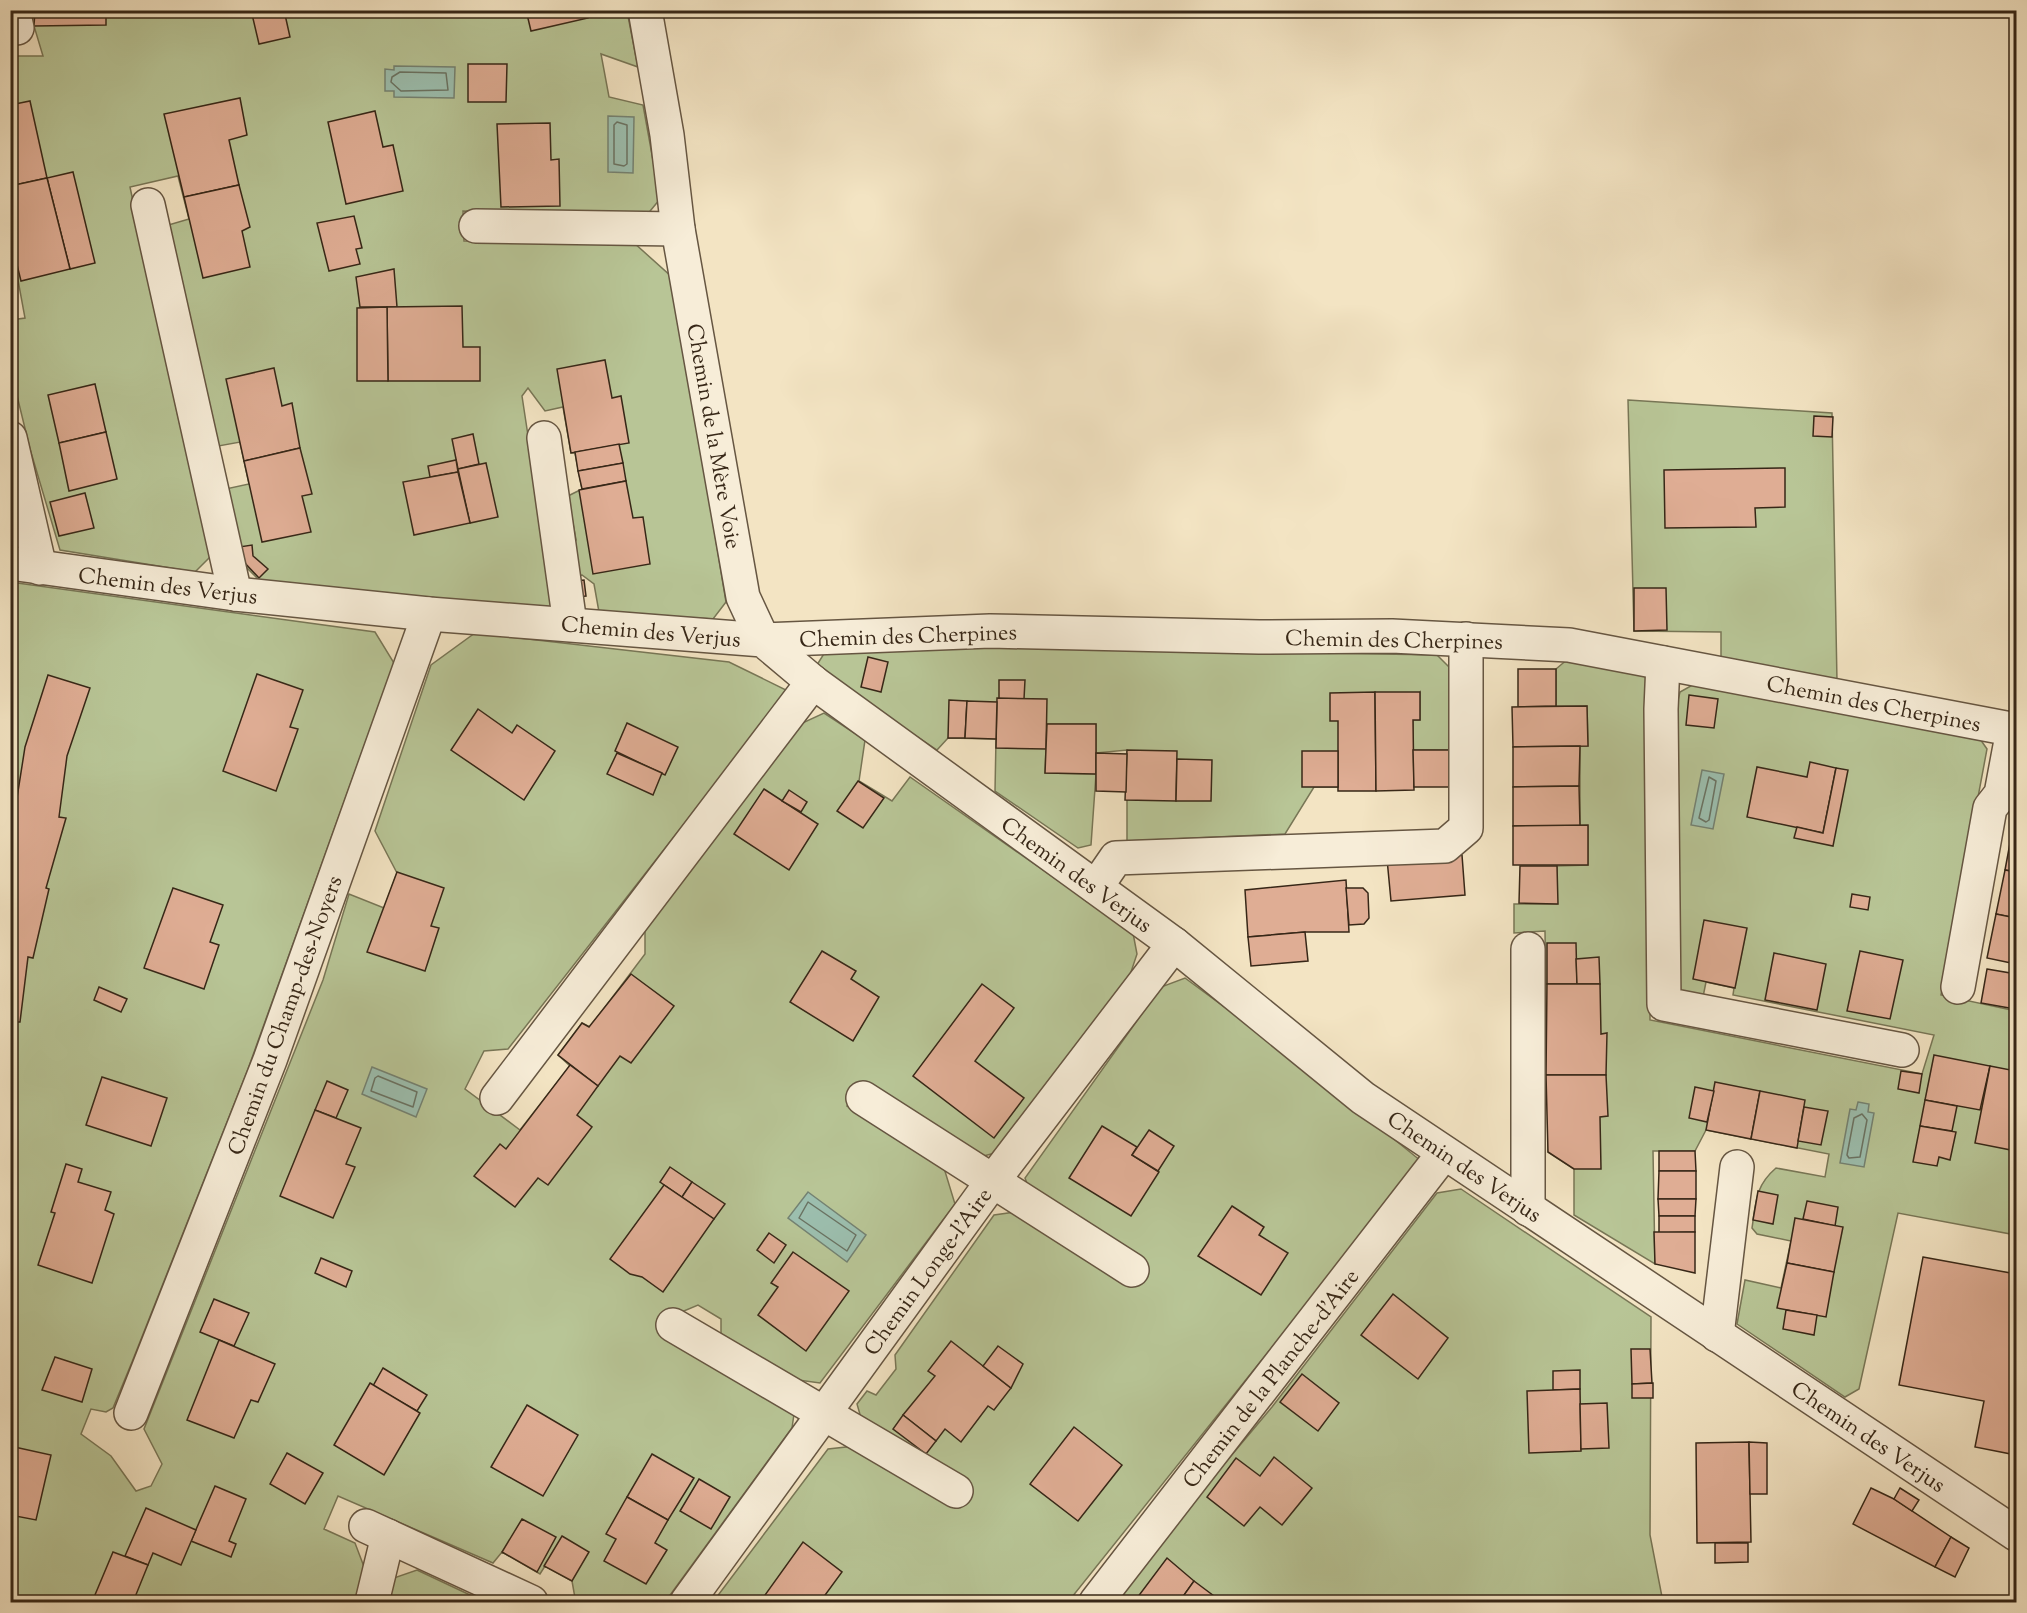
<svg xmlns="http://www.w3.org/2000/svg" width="2027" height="1613" font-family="'Sorts Mill Goudy',serif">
<rect width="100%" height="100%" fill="#f3e4c3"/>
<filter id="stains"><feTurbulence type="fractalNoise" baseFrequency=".00333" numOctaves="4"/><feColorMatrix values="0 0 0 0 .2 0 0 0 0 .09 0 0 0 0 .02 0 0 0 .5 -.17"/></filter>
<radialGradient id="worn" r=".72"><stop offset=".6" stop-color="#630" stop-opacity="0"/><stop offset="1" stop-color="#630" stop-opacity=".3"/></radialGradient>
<!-- green -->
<g fill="#b8c596" stroke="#787656" stroke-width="1.5">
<polygon points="35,11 627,11 638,67 601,54 609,97 643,105 660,199 646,216 463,211 464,241 633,242 673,278 726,602 713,619 599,612 594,584 582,575 574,576 571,551 576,540 568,496 582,489 575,453 571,453 563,407 545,411 528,388 522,396 554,607 397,596 259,580 237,558 221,490 249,484 240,442 213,447 165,226 189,219 178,176 130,187 178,416 211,556 195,572 60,550 30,449 11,371 11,320 25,318 11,242 10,56 43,56 34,26"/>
<polygon points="1628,400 1832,413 1837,681 1721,658 1721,632 1634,631"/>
<polygon points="10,582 375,632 394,663 248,1069 132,1362 113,1408 106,1412 91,1409 81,1434 111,1456 136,1491 151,1486 162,1464 144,1429 323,980 349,894 384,908 397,873 375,831 431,665 475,633 729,662 788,691 508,1049 484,1051 465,1089 520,1130 570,1066 558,1055 582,1023 590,1027 645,954 645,927 798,725 824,713 865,740 859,781 892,801 910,777 1133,933 1137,954 1129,978 995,1153 976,1158 863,1085 847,1106 944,1168 955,1204 820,1383 791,1379 721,1337 721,1319 698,1305 679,1313 794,1414 792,1428 665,1602 586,1602 575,1598 572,1581 545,1566 540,1574 502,1552 493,1563 338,1496 324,1529 355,1543 366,1572 358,1602 11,1602"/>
<polygon points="830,644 1437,655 1453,671 1449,750 1413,750 1413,720 1420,720 1420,692 1338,787 1314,787 1285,834 1127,841 1127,750 1096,753 1096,724 1047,724 1045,773 1096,774 1091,845 1078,848 995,791 996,739 948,738 937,750 815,668"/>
<path d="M1569,658l79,18 2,344 272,54 12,-39 -201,-40 1,-7 -28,-6 -3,15 -17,-2 -10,-10 -1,-273 5,-20 16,-9 282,53 9,13 -46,246 75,16v224l-118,-22 -39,176 -14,8 -108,-73 8,-44 36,8 10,-47 -34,-7 -5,-6c4,-26 3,-42 24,-60l49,9 4,-23 -123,-24 -11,21h-42l2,113 -81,-49v-46l-26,-17 -3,-221 -31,2v-29h43v-38l31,-1v-39h-8v-80h8l-1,-40h-31v-37z"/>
<polygon points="1185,978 1295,1059 1421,1161 1068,1602 713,1602 828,1449 855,1446 863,1425 857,1404 867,1391 876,1395 896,1369 895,1355 994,1215 1015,1212 1031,1194 1025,1178 1161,987"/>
<polygon points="1461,1189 1651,1317 1650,1535 1663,1602 1115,1602 1177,1520 1272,1407 1437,1193"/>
<polygon points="417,1570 485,1602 383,1602 388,1580"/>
</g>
<!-- water -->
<g fill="#9cbfaf" stroke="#748272" stroke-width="1.5">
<polygon points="394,66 455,67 454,98 394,97 394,91 385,91 385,69 394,70"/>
<polygon points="608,116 634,117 633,173 608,172"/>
<polygon points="1702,770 1724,774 1713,829 1691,825"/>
<polygon points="372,1067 427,1089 416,1117 362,1094"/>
<polygon points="1858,1102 1869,1104 1868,1112 1874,1113 1864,1167 1840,1163 1850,1109 1856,1110"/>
<polygon points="808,1192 866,1235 847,1262 788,1218"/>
</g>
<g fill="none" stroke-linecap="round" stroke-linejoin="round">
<!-- shore -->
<g stroke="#6a7363" stroke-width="1.5">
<polygon points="400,72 446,73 448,90 401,91 391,82 392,77"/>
<polygon points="617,122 627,125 627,164 624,166 614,164 614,125"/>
<polygon points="1709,777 1716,781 1709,820 1706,822 1699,818"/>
<polygon points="378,1076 417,1092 413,1107 371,1091 375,1078"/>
<polygon points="1862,1114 1867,1120 1860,1157 1849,1158 1847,1155 1854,1118"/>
<polygon points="808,1202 856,1235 847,1251 799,1218"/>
</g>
</g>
<!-- building -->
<g fill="#dfad94" stroke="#372717" stroke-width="1.5">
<polygon points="35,10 106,10 106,25 34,26"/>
<polygon points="251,10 284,10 290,37 259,44"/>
<polygon points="526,10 587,10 588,18 531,31"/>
<polygon points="468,64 507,64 506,102 468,102"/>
<polygon points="240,98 247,135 229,140 239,185 184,197 164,114"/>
<polygon points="30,101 47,178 10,186 10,105"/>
<polygon points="375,111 383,147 393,145 403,191 346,204 328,122"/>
<polygon points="550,123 551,160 559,159 560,206 501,207 497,124"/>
<polygon points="73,172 95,263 70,269 47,178"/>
<polygon points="47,178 70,269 21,281 10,236 10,186"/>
<polygon points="239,185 250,227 242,231 250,267 203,278 184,197"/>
<polygon points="354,216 362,248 356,249 360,264 329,271 317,223"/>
<polygon points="394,269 397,307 360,307 356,277"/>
<polygon points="462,306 463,347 480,347 480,381 388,381 387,307"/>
<polygon points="387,307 388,381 357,381 357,308"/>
<polygon points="605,360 612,398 621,396 629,443 571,453 557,369"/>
<polygon points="274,368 282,406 292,403 300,448 244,461 226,379"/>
<polygon points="95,384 106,432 59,443 48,395"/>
<polygon points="1814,416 1833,417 1832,437 1813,436"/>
<polygon points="106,432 117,479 69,491 59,443"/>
<polygon points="473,434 479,464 458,469 452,439"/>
<polygon points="619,444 623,463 578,471 575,452"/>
<polygon points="300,448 312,494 302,496 311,532 262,542 244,461"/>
<polygon points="456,460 458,472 430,477 428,466"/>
<polygon points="486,463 498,517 470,523 458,469"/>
<polygon points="623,463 626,481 582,489 578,471"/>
<polygon points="1785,468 1785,507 1755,508 1756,527 1665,528 1664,470"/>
<polygon points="458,472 470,523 414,535 403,482"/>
<polygon points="626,481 633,518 643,517 650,564 593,574 579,490"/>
<polygon points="85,493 94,528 59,536 50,502"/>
<polygon points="252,545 253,556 268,569 259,578 243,561 239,547"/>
<polygon points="584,580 586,596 576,597 574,581"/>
<polygon points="1634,588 1666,588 1667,630 1634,631"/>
<polygon points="10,608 15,609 10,630"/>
<polygon points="868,657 888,662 881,692 861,687"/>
<polygon points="1518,669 1556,669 1556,706 1518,707"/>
<polygon points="257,674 303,690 290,727 298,729 276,791 223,771"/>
<polygon points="48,675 90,688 67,756 59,817 66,818 46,888 49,889 33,958 28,957 20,1022 16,1022 10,1060 10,834 16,817 14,817 25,747"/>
<polygon points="999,680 1025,680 1024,699 999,699"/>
<polygon points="1375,692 1376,791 1338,791 1338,721 1330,721 1330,693"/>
<polygon points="1375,692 1420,692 1420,720 1413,720 1414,790 1376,791"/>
<polygon points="1689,695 1718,699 1714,728 1686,725"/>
<polygon points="997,698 1047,699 1046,749 996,748"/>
<polygon points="949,700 967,701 965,738 948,738"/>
<polygon points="967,701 997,702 996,739 965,738"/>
<polygon points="1587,706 1588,746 1513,747 1512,707"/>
<polygon points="478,709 512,733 517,725 555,751 524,800 451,750"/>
<polygon points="627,723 678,747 665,775 615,751"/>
<polygon points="1047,724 1096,724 1096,774 1045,773"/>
<polygon points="1580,746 1579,786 1513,787 1513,747"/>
<polygon points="1127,750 1177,751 1176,801 1125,800"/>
<polygon points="1413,750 1449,750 1449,787 1414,787"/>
<rect x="1302" y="751" width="36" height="36"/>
<polygon points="617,753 662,773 653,795 607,774"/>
<polygon points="1096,753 1127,754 1126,792 1096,791"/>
<polygon points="1177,759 1212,760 1211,801 1176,801"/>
<polygon points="1810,762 1836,768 1823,833 1747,817 1757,767 1807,777"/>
<polygon points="1836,768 1848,770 1833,846 1794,838 1797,827 1823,833"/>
<polygon points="858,781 884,798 863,828 837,811"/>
<polygon points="1579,786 1580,826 1513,826 1513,787"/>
<polygon points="764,789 818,824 789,870 734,834"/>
<polygon points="789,790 807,802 801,812 782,801"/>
<polygon points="1588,825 1588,865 1513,865 1513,826"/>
<polygon points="2013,827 2016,827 2016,872 2005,870"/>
<polygon points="1462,855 1465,895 1391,901 1387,859"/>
<polygon points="1520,866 1557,866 1558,904 1519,903"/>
<polygon points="2005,870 2016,872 2016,918 1996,914"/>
<polygon points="397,872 444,888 431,926 439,928 425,971 367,952"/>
<polygon points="1346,880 1349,932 1305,932 1248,937 1245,890"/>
<polygon points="173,888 223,905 210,942 219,945 204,989 144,968"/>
<polygon points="1346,888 1363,888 1368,893 1369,918 1364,924 1349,925"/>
<polygon points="1852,894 1870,897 1868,910 1850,907"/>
<polygon points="1996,914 2016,918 2016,964 1987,958"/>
<polygon points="1704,920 1747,928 1735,988 1693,979"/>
<polygon points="1305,932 1308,961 1251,966 1248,937"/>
<polygon points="1547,943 1576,943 1577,984 1547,984"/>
<polygon points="822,951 856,971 851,979 879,997 853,1041 790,1002"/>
<polygon points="1860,951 1903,960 1890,1019 1847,1011"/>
<polygon points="1774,953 1826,964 1817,1010 1765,1000"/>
<polygon points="1599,957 1600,984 1577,984 1576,959"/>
<polygon points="1987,969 2016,974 2015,1009 1981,1003"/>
<polygon points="631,974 674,1006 631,1063 620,1056 598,1086 558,1055 582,1023 589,1027"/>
<polygon points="982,984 1014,1008 975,1061 1024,1098 994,1138 913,1076"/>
<polygon points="1547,984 1600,984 1601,1034 1607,1033 1606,1075 1546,1075"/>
<polygon points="99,987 127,999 121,1012 94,1000"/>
<polygon points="1934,1055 1990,1066 1980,1110 1925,1100"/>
<polygon points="570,1065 598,1086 577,1115 592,1127 548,1185 538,1178 515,1207 474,1176 500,1144 506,1149"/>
<polygon points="1990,1066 2016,1071 2016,1151 1975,1143"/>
<polygon points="1901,1071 1922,1074 1919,1093 1898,1089"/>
<polygon points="1546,1075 1606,1075 1608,1116 1600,1117 1601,1169 1574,1169 1548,1152"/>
<polygon points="102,1077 167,1098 151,1146 86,1125"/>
<polygon points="327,1081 348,1090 336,1118 315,1110"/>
<polygon points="1715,1082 1760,1091 1751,1139 1706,1130"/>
<polygon points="1695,1087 1714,1091 1707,1122 1689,1118"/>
<polygon points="1760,1091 1805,1100 1797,1148 1751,1139"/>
<polygon points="1925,1100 1957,1106 1952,1131 1920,1126"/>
<polygon points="1804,1107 1828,1111 1821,1145 1798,1141"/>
<polygon points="315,1110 361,1128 346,1164 355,1167 333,1218 280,1196"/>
<polygon points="1102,1126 1137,1147 1132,1155 1159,1172 1131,1216 1069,1178"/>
<polygon points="1920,1126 1956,1132 1950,1160 1939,1157 1937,1166 1913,1162"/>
<polygon points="1149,1130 1174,1146 1158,1171 1132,1155"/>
<polygon points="1659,1151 1695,1151 1696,1171 1659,1171"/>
<polygon points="66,1164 82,1169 78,1182 111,1192 105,1210 114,1214 92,1283 38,1265 55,1213 51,1212"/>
<polygon points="670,1167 692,1182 682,1197 660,1182"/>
<polygon points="1659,1171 1696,1171 1696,1199 1658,1199"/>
<polygon points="692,1182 725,1204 714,1219 682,1197"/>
<polygon points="664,1185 714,1219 663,1292 642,1277 630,1274 610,1259"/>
<polygon points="1758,1191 1778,1195 1773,1224 1753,1220"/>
<polygon points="1658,1199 1696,1199 1695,1216 1659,1216"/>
<polygon points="1807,1201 1838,1207 1835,1226 1803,1219"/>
<polygon points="1232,1206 1264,1227 1259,1235 1288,1253 1261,1295 1198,1256"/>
<polygon points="1659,1216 1695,1216 1695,1232 1659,1233"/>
<polygon points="1795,1218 1843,1227 1834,1272 1787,1263"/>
<polygon points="1654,1232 1695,1232 1695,1273 1655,1264"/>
<polygon points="769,1233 786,1245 774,1263 757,1250"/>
<polygon points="793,1252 849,1291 806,1351 758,1315 778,1287 771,1283"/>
<polygon points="1923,1257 2016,1274 2016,1455 1975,1447 1984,1401 1899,1385"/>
<polygon points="321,1258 352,1271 346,1287 315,1273"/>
<polygon points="1787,1263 1834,1272 1826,1317 1777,1308"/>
<polygon points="1393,1294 1448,1338 1418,1379 1361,1335"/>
<polygon points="214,1299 249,1313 234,1346 200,1332"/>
<polygon points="1786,1310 1817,1315 1814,1335 1783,1329"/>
<polygon points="219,1340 275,1364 258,1402 251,1400 234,1438 187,1420"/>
<polygon points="951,1341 1011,1388 994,1410 988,1406 961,1442 945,1429 936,1441 903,1415 935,1376 928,1371"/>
<polygon points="998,1346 1023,1364 1011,1388 983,1366"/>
<polygon points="1631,1349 1650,1349 1652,1383 1632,1384"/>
<polygon points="55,1357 92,1369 82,1402 42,1390"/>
<polygon points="383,1368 427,1395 417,1411 373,1386"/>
<polygon points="1580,1370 1580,1389 1553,1390 1553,1371"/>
<polygon points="1302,1374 1339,1403 1318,1431 1280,1402"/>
<polygon points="370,1383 420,1413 384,1475 334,1445"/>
<polygon points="1653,1383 1653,1398 1632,1398 1632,1384"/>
<polygon points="1580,1389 1581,1451 1529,1453 1527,1391"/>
<polygon points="1607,1403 1609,1448 1581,1449 1580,1404"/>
<polygon points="527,1405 578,1435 543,1496 491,1467"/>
<polygon points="903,1415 936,1441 926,1454 893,1429"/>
<polygon points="1074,1427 1122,1465 1078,1521 1030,1484"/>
<polygon points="1749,1442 1751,1542 1697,1543 1696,1443"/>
<polygon points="1749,1442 1767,1443 1767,1494 1750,1494"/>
<polygon points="10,1446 51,1455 36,1520 10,1515"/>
<polygon points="287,1453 323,1473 305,1504 270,1484"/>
<polygon points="652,1454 694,1478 668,1520 627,1497"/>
<polygon points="1274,1457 1312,1488 1282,1525 1260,1507 1244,1526 1207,1497 1236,1458 1260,1476"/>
<polygon points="699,1479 730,1497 711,1529 680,1511"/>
<polygon points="215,1486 246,1499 229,1541 236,1544 231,1557 191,1541"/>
<polygon points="1871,1488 1894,1499 1951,1537 1935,1567 1853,1524"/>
<polygon points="1900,1488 1919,1500 1912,1511 1894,1499"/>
<polygon points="627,1497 668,1520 655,1543 667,1550 646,1584 604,1561 616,1539 606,1534"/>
<polygon points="146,1508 196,1530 181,1565 153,1553 148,1565 125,1556"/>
<polygon points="522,1519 556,1537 537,1572 502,1552"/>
<polygon points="562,1536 589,1552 572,1581 544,1566"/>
<polygon points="1951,1537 1969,1548 1955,1577 1935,1567"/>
<polygon points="803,1542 842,1572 820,1602 760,1602"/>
<polygon points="1715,1543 1748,1543 1748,1562 1715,1563"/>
<polygon points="113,1552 148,1565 133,1602 92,1602"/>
<polygon points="1167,1558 1194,1581 1184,1595 1193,1602 1134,1602"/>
<polygon points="1194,1581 1222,1602 1193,1602 1184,1595"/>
</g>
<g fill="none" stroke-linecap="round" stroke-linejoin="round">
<!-- minor casing -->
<g stroke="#665642" stroke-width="36">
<g id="minor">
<polyline points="13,10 17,28"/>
<polyline points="645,10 667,135 678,229 743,597 763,640 990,631 1259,637 1392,636 1569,645 2016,730"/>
<polyline points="148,205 235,594"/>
<polyline points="476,226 678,229"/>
<polyline points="10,438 40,568"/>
<polyline points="544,438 570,624"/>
<polyline points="10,563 235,594 429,614 763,640 813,682 1174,944 1363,1098 2016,1534"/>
<polyline points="1663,663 1661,709 1664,1004 1902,1050"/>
<polyline points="1096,887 1116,858 1445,846 1466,828 1466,639"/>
<polyline points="1958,987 1990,808 2001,794 2013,730"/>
<polyline points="497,1098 813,682"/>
<polyline points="863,1098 1132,1270"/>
<polyline points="1528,1209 1528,949"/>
<polyline points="673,1325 956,1491"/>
<polyline points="1717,1335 1737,1167"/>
<polyline points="131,1413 270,1060 429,614"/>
<polyline points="366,1526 531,1602"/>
<polyline points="372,1602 388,1536"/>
<polyline points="687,1602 992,1182 1174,944"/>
<polyline points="1096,1602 1444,1153"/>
</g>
</g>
<!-- minor -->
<use href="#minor" stroke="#f7edd8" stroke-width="33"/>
</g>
<g text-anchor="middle" stroke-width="6" stroke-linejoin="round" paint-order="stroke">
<!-- street labels -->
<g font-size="22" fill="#372717" stroke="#f7edd8">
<text transform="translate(715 436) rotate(80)" y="8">Chemin de la Mère Voie</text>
<text transform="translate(168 585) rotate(7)" y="8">Chemin des Verjus</text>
<text transform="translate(651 631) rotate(5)" y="8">Chemin des Verjus</text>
<text transform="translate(908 635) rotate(-2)" y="8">Chemin des Cherpines</text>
<text transform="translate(1394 639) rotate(1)" y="8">Chemin des Cherpines</text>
<text transform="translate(1874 703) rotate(11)" y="8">Chemin des Cherpines</text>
<text transform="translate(1077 874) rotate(36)" y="8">Chemin des Verjus</text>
<text transform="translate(284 1015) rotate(-70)" y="8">Chemin du Champ-des-Noyers</text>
<text transform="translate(1465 1166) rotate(34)" y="8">Chemin des Verjus</text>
<text transform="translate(927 1271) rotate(-54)" y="8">Chemin Longe-l'Aire</text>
<text transform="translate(1270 1378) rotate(-52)" y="8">Chemin de la Planche-d'Aire</text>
<text transform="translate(1869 1436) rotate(34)" y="8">Chemin des Verjus</text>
</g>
</g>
<!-- margin -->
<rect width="2027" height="1613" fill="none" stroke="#f3e4c3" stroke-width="36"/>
<rect x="12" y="12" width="2003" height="1589" fill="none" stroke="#372717" stroke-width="3"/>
<rect x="18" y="18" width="1991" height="1577" fill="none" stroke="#372717" stroke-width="1.5"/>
<rect width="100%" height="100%" filter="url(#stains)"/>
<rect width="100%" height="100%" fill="url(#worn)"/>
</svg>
